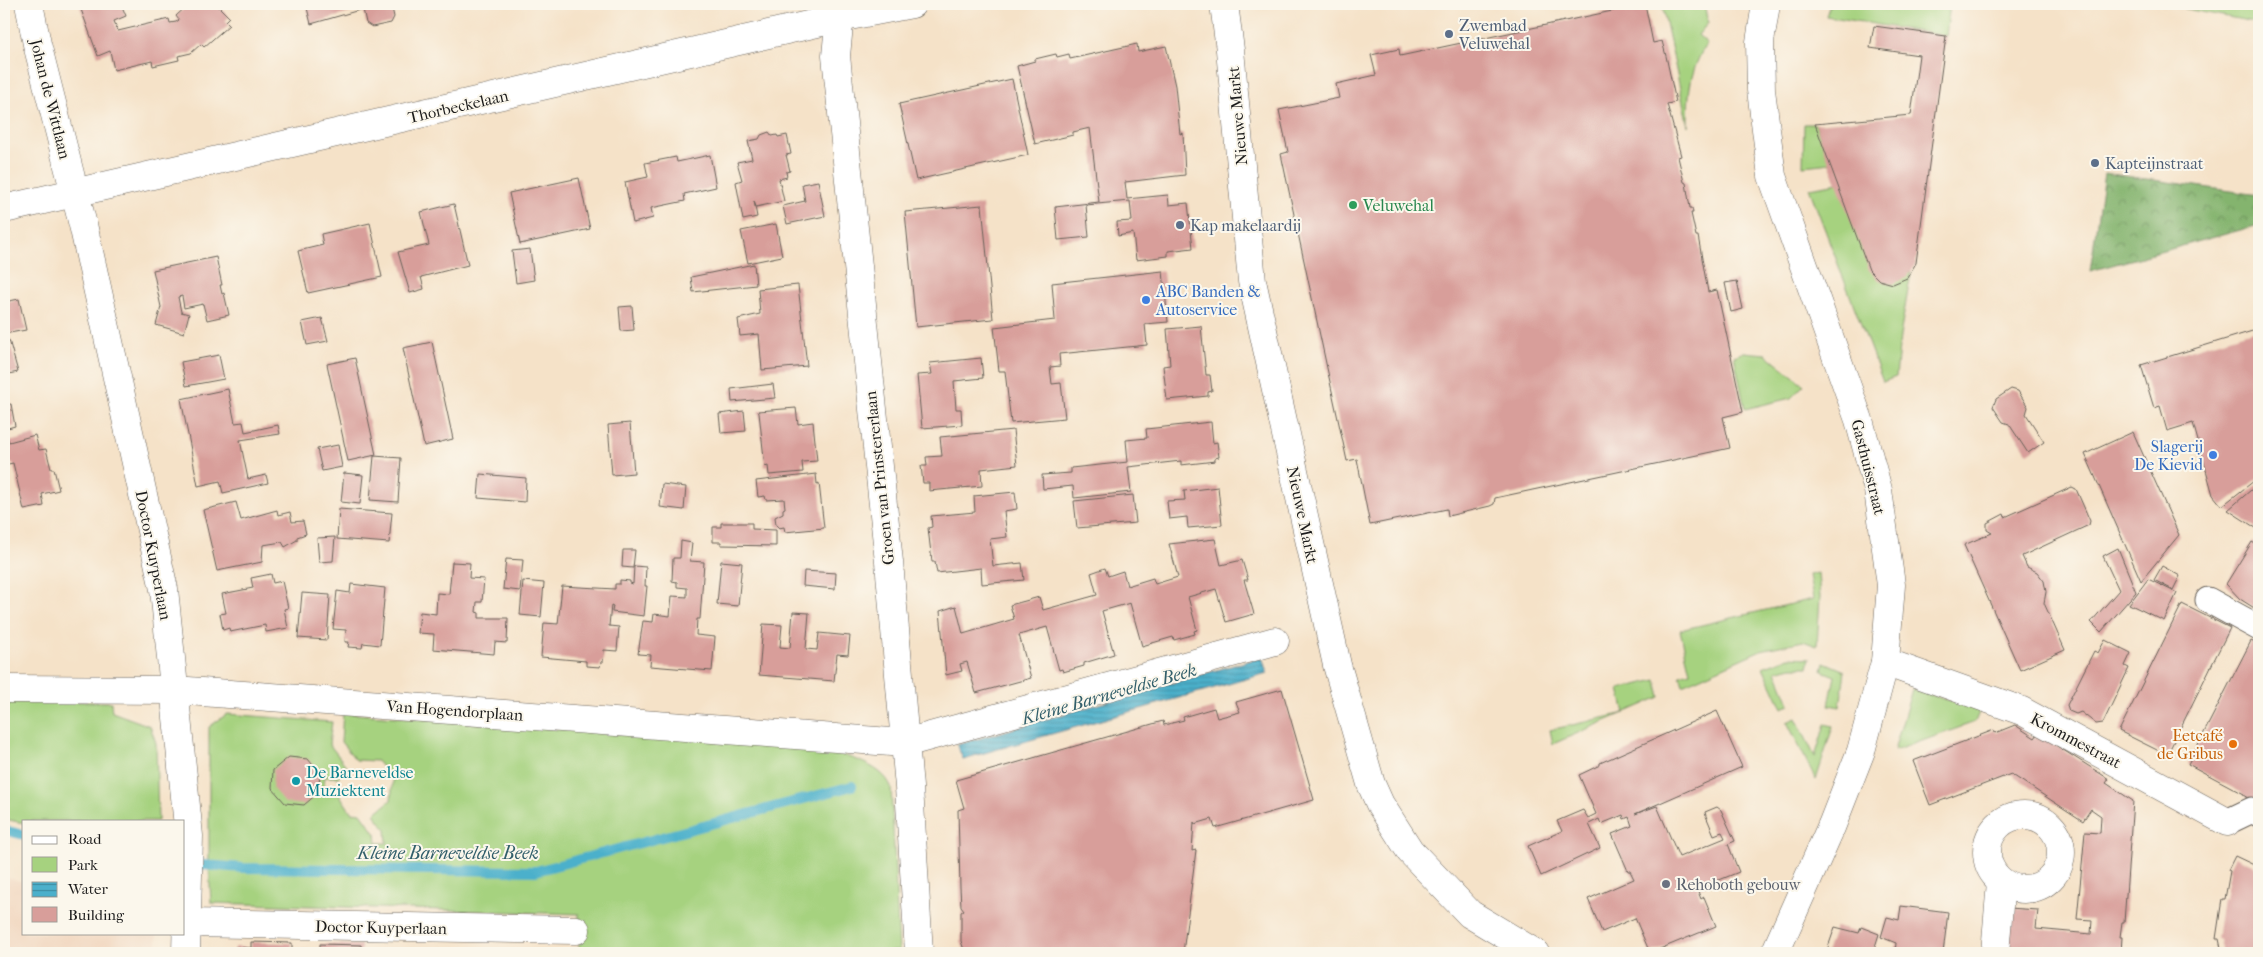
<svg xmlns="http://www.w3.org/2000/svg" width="2263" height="957" font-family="'IM FELL French Canon',serif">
<defs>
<pattern id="forest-crowns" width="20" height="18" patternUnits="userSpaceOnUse" patternTransform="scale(1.25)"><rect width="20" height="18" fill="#84b46e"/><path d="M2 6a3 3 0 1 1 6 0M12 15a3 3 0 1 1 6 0" fill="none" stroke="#6b925a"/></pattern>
<pattern id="water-rules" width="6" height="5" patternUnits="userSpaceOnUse" patternTransform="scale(1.25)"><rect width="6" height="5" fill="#4cb0cb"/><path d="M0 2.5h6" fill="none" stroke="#3e8ea4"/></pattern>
</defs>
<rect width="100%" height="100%" fill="#fbf7ec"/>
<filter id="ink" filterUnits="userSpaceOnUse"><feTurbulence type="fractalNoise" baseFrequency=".02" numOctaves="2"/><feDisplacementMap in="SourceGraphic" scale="10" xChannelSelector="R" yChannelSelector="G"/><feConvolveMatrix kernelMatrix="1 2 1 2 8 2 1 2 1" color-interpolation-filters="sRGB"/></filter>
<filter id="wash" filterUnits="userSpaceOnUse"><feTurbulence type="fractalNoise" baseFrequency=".0096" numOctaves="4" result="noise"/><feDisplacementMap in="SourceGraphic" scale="20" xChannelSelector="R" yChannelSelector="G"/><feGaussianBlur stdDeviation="1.12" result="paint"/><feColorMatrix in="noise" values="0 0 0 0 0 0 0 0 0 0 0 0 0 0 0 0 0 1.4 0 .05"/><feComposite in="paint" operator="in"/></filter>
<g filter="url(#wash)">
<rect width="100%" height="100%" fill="#f5e2c8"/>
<!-- built -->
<polygon fill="#f1d5bd" points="4,877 24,882 24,933 157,933 157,953 4,953"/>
<!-- green -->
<g fill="#a6d27f" stroke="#61774e">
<path d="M1662,4h42l4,19 -10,12 9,8c-18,29 -19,50 -19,83z"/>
<polygon points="1830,4 1950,4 1946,36 1826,16"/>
<polygon points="2160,4 2224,4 2259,10 2259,23"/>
<polygon points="1804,124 1815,124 1831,163 1803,166"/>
<polygon points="1839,183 1911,273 1900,336 1896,377 1883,382 1809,188"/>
<polygon points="1744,352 1766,354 1804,385 1791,398 1745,409 1734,356"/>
<polygon points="1818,573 1820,597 1817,646 1803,641 1761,650 1683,685 1680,675 1690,672 1680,630 1813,599 1809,575"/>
<polygon points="1789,657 1810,658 1808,667 1792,667 1776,671 1790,705 1782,708 1763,667"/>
<polygon points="1824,662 1845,671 1840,707 1829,705 1835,676 1822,671"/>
<polygon points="1656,680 1660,697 1553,744 1550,730 1625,713 1619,689"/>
<polygon points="1912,689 1980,710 1975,722 1894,751"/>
<polygon points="4,701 111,702 112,712 150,726 156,743 158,821 24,821 24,823 4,819"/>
<path d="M343,713l474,35c21,6 66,15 74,39l8,164 -46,2h-274v-39l-368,-11 -2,-36v-140l18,-13 105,8 -3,22 18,23 -9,10h-13l-2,14h14l14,21 10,1 15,21 1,9h10l-1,-14 -12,-15 17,-14 2,-20 -16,-19 -21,-1 -15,-18z"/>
<polygon points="1796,718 1815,757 1825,724 1833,726 1816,780 1787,722"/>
</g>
<!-- forest -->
<polygon fill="url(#forest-crowns)" stroke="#506845" points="2104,173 2259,195 2259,225 2090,271"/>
<!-- water -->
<polygon fill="url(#water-rules)" stroke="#346674" points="1262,657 1267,673 963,759 957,745"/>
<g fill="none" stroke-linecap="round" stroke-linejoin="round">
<!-- stream -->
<g stroke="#4cb0cb" stroke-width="10">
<polyline points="4,830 24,835"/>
<polyline points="190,864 244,868 536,871 852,786"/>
</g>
</g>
<g id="blocks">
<!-- building -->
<g fill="#d89e9a">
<polygon points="79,4 121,4 126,16 114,21 118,31 169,19 170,23 176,22 179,20 176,16 189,4 216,4 229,17 225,21 229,25 204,47 201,44 191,53 178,56 179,60 153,66 152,61 114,70 110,51 98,56"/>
<polygon points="306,4 391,4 394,17 391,23 372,27 366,23 363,9 311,24"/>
<polygon points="1645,4 1653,43 1662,41 1666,56 1676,102 1667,104 1681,156 1678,157 1684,182 1686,183 1690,208 1692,208 1693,213 1691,213 1696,236 1698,236 1708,292 1717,290 1743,412 1723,417 1730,448 1495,498 1494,504 1490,506 1448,516 1447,509 1370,525 1357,459 1347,461 1281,154 1288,152 1279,110 1339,98 1336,84 1376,75 1371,55 1399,49 1400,56"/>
<polygon points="1874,26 1946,36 1916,263 1907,278 1893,284 1879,280 1869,270 1815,124 1911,115 1919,55 1870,48"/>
<polygon points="1137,44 1138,52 1166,46 1175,86 1180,134 1183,133 1185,175 1125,182 1127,199 1168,195 1169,205 1188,203 1193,248 1168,251 1168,256 1136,260 1133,233 1118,236 1117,222 1132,221 1130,201 1086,205 1089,237 1058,240 1055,207 1099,202 1090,128 1073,132 1073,135 1035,144 1017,66 1035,61 1035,59 1056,54 1057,57 1069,54 1070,59"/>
<polygon points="1012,79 1028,155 916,180 899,104"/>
<polygon points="769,132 772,136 777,135 778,137 787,135 791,154 786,155 790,171 786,172 787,177 779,179 784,201 756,207 754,201 757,217 743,220 736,182 742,180 737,162 752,159 748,141 759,139 761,135"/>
<polygon points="710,155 716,187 684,194 685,201 651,208 653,218 633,223 625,182 648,177 645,163 676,157 677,162"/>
<polygon points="579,178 590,229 520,244 509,193"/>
<polygon points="818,181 825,216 787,224 783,206 805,201 802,184"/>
<polygon points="454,204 468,265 421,277 424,289 410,293 398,252 429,245 421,212"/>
<polygon points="982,205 993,319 916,327 905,212"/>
<polygon points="370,223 382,277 308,293 298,251 323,245 321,234"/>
<polygon points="776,224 782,256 748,263 741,231"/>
<polygon points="530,249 534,280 516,283 512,251"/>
<polygon points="216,257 222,285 220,285 222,294 224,293 229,315 207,320 203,304 184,308 182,296 178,297 181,312 189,314 184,333 156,325 161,307 153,270"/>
<polygon points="754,264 756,285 693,292 691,277"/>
<polygon points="1163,271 1168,322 1145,324 1147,345 1059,354 1060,366 1050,367 1052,384 1061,383 1065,418 1011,423 1005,371 999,371 994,327 1055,320 1052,283"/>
<polygon points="1737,281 1743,309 1731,312 1725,283"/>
<polygon points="798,285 807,366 762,370 759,334 740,336 738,319 760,314 758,289"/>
<polygon points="19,299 26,330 4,334 4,302"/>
<polygon points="632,306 634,330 621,331 619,307"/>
<polygon points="322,318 328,341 307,345 302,322"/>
<polygon points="1201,326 1206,375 1210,375 1212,391 1208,392 1208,396 1167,400 1163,366 1170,365 1167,329"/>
<polygon points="2259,329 2259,477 2222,506 2213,495 2193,423 2167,431 2160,406 2154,408 2141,365"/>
<polygon points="4,339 9,340 18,372 4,375"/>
<polygon points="432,342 453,439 424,446 403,348"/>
<polygon points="219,355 224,379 186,386 181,362"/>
<polygon points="355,358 376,455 348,461 327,364"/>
<polygon points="981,358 983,378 954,381 956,409 961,409 962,425 922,428 917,375 932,374 930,363"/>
<polygon points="773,384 775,398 732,402 731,389"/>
<polygon points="228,389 235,423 243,422 245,432 278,425 280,434 240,440 248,479 266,475 268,483 223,493 220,481 198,486 181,399"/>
<polygon points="2011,389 2018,391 2028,407 2026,414 2044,442 2028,453 2009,424 2003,422 1993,407 1996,399"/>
<polygon points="11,404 15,426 4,429 4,405"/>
<polygon points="796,408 798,424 813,422 817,461 802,462 803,472 769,475 768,466 765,467 759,413 758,411"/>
<polygon points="744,411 746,431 721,433 719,414"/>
<polygon points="1211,422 1213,443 1217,442 1219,457 1215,458 1215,461 1181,465 1181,461 1128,467 1131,492 1074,498 1073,486 1043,489 1042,475 1071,473 1071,468 1128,462 1126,440 1147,438 1146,429"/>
<polygon points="630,423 634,473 612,475 608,425"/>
<polygon points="1013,430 1017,465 981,469 982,486 929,491 929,483 923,483 921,466 927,466 926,457 942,456 940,437"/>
<polygon points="2133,432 2179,535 2141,581 2085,454"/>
<polygon points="35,435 39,450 46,449 51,469 54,469 59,490 42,494 44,506 24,510 13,463 4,465 4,440 8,439 9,442"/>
<polygon points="338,445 342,467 322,471 317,449"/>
<polygon points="374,456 401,458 398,502 370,500"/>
<polygon points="344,473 363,475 360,504 341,502"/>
<polygon points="480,474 526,478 525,502 478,498"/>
<polygon points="816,474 817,484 819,483 824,528 785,532 784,527 779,528 776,525 775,517 783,513 783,509 785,508 784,499 766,500 765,496 758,497 756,481"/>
<polygon points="2259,483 2259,530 2228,510"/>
<polygon points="662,484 686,487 684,510 660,507"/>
<polygon points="1218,487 1222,525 1188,528 1187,517 1169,519 1167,501 1185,500 1184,491"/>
<polygon points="2072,487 2076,489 2090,521 2089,525 2022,556 2027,567 2037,572 2044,581 2046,592 2044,603 2065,650 2020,670 1964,545 1992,533 1987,530 1987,523 2004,514 2005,517"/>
<polygon points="1015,492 1017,509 1004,511 1007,537 990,539 993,566 1022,563 1024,580 982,584 981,568 937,573 935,562 932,562 928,528 932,527 931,516 975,512 974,496"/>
<polygon points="1133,495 1136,523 1077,528 1074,501"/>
<polygon points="236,502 241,520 277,510 278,515 290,512 292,522 303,521 306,534 297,537 297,540 285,547 282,542 263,545 262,562 217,571 203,510"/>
<polygon points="339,509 392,513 389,543 337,539"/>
<polygon points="721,523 752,523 752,529 776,530 776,546 721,545 721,542 713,542 713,527 721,527"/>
<polygon points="335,537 333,561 319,562 317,538"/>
<polygon points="1215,539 1221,565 1242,560 1248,580 1244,580 1254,614 1226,622 1216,589 1188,597 1197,630 1194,631 1195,634 1174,640 1173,637 1142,646 1130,603 1102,611 1114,654 1084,663 1084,666 1063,672 1062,669 1059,670 1047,627 1019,635 1031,678 976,693 967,662 960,664 962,671 946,675 940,611 956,606 963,634 1014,619 1010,605 1025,601 1039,597 1043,610 1097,595 1091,573 1105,568 1108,576 1123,571 1127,586 1153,578 1155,584 1178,577 1169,544"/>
<polygon points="681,541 692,543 690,561 704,562 700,619 697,619 696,635 715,637 712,671 650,666 651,655 638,654 643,621 653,622 654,614 670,616 672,596 687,597 687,588 677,587 677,582 672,581 673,558 680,558"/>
<polygon points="2252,542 2259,546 2259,611 2240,599 2226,584"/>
<polygon points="2118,548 2136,592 2101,632 2091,622 2119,590 2103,556"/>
<polygon points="623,550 635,550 633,568 622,567"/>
<polygon points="506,559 523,560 520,591 503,589"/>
<polygon points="721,561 742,563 738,606 717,604"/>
<polygon points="452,562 470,563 469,578 484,579 482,602 477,602 476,612 479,613 479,618 508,618 507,643 495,642 494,654 433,649 434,634 418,633 420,612 436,614 437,593 449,594"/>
<polygon points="634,566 646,567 645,586 647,586 644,616 612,612 613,606 611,605 609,626 619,627 617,651 604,650 603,662 601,662 600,667 586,666 586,661 541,657 544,623 558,624 562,586 615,589 615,584 620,584 620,580 630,581 630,583 633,584"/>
<polygon points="2162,566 2180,576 2173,590 2154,580"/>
<polygon points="804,571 836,573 835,589 803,586"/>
<polygon points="271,574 273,583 282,581 288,608 284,609 288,628 266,632 265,625 230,632 229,628 223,630 220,614 226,613 222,594 253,588 251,578"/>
<polygon points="2148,579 2177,593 2164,621 2129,604"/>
<polygon points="523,581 544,583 541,617 520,615"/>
<polygon points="351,584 385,588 380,645 363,643 362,648 348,647 349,642 345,642 346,630 333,629 337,591 350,593"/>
<polygon points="302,593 330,595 327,640 298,638"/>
<polygon points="2182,604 2230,628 2167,755 2119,731"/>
<polygon points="793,612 809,613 806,649 817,650 819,633 850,636 848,655 837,654 834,681 759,675 763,624 782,625 780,647 790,648"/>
<polygon points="2105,640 2131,653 2125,666 2129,668 2103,723 2096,724 2081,712 2076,714 2069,711 2067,705 2094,651 2098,653"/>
<polygon points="2251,641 2259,645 2259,804 2244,795 2244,794 2188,764"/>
<polygon points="1282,689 1314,800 1215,828 1212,819 1195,824 1194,822 1192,851 1196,850 1183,953 965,953 961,941 961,912 964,910 961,906 960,887 958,810 964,808 956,780 1163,721 1164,725 1184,720 1183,717 1214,708 1217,718 1240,712 1236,702"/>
<polygon points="1717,711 1742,767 1635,814 1657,806 1679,857 1725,838 1722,832 1714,835 1706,816 1705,812 1717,807 1721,810 1735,841 1728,844 1739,872 1697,889 1701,899 1704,897 1716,926 1650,953 1635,918 1602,932 1588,899 1634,879 1630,871 1628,871 1612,834 1632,826 1629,817 1624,819 1623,815 1601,824 1599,819 1589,824 1600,848 1541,876 1528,846 1562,831 1557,821 1583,810 1588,818 1596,814 1579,775 1600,765 1600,763"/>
<polygon points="2015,725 2035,738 2038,734 2109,779 2106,783 2133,801 2124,922 2122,922 2120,937 2122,937 2121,953 2005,953 2009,908 2038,910 2036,929 2091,934 2092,920 2077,919 2085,832 2100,833 2101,816 2091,809 2083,821 2011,774 1930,805 1913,761 1994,730 1995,733"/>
<polygon points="289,757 308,759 320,774 318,793 304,805 285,803 272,788 273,770"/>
<polygon points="2235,856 2254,865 2259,876 2259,953 2222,953 2219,939 2216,939 2222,899 2225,899 2230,871 2228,870"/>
<polygon points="1901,906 1948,912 1943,953 1895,953 1896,943 1881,937 1887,917 1899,920"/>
<polygon points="1835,927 1859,933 1861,927 1879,934 1873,953 1826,953"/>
<polygon points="251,942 292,943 292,949 320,950 320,944 361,945 361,953 235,953 235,947 251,948"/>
</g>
</g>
</g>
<g filter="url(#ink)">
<use href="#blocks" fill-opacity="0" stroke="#686158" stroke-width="1"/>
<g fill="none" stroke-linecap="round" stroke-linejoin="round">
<!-- pedestrian casing -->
<g stroke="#686158" stroke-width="27">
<g id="pedestrian">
<polyline points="2208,600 2259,628"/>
<polyline points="2227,822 2252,810 2259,814"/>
</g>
</g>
<!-- minor casing -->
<g stroke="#686158" stroke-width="29">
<g id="minor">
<polyline points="29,4 37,44 84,229 164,589 189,836 186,953"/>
<polyline points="841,4 836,56 889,562 909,787 919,953"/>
<polyline points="1224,4 1230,50 1252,281 1337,665 1371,784 1380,804 1410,851 1470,914 1535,953"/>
<polyline points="1766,4 1760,42 1761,90 1772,176 1859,420 1878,490 1891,585 1885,662 1861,751 1832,825 1775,953"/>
<polyline points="1885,662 2022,711 2227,822"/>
<polyline points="4,689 174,690 905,743 1275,641"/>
<circle cx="2024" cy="852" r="37"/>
<polyline points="187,923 576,930"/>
<polyline points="1995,953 2001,882"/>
</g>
</g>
<!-- secondary casing -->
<g stroke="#686158" stroke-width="29">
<polyline id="secondary" points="4,209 839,18 912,4"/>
</g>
<!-- pedestrian -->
<use href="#pedestrian" stroke="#fff" stroke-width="25"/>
<!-- minor -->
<use href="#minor" stroke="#fff" stroke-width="28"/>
<!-- secondary -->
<use href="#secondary" stroke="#fff" stroke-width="28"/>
</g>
</g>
<!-- markers -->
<g fill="#5c6f8a" stroke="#fbf7ec" stroke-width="2">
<circle cx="1449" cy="34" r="5"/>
<circle cx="2095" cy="163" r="5"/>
<circle cx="1180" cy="225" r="5"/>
</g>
<circle fill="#2e9e5b" stroke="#fbf7ec" stroke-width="2" cx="1353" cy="205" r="5"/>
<g fill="#3f7fe0" stroke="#fbf7ec" stroke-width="2">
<circle cx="1146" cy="300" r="5"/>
<circle cx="2213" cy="455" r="5"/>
</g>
<circle fill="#e8710a" stroke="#fbf7ec" stroke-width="2" cx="2233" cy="744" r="5"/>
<circle fill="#0f9aa8" stroke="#fbf7ec" stroke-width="2" cx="296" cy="781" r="5"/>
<circle fill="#6b7280" stroke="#fbf7ec" stroke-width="2" cx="1666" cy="884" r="5"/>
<g text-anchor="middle" stroke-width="4" stroke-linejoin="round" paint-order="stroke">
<!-- service labels -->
<g font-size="16" fill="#4e5e75" stroke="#fbf7ec" text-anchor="start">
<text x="1459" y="31">Zwembad<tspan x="1459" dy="18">Veluwehal</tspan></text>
<text x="2105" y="169">Kapteijnstraat</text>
<text x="1190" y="231">Kap makelaardij</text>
</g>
<!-- street labels -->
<g font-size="16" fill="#1c1c1c" stroke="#fbf7ec">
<text transform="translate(51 99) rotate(76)" y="6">Johan de Wittlaan</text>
<text transform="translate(458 106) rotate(-13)" y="6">Thorbeckelaan</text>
<text transform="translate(1237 116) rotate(-95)" y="6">Nieuwe Markt</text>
<text transform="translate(1869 467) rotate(76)" y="6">Gasthuisstraat</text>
<text transform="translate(879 478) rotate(-96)" y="6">Groen van Prinstererlaan</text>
<text transform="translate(1303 515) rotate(78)" y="6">Nieuwe Markt</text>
<text transform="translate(154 555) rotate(79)" y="6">Doctor Kuyperlaan</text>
<text transform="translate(455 710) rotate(4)" y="6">Van Hogendorplaan</text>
<text transform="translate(2076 740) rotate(28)" y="6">Krommestraat</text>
<text transform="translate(381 927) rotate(1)" y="6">Doctor Kuyperlaan</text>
</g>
<!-- leisure labels -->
<g font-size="16" fill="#27864d" stroke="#fbf7ec" text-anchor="start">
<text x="1363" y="211">Veluwehal</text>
</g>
<!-- shop labels -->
<g font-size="16" fill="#366cbe" stroke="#fbf7ec" text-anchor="start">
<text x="1156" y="297">ABC Banden &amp;<tspan x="1156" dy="18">Autoservice</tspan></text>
<text x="2203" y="452" text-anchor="end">Slagerij<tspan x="2203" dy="18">De Kievid</tspan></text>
</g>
<!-- food labels -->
<g font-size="16" fill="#c56008" stroke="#fbf7ec" text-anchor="end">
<text x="2223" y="741">Eetcafé<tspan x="2223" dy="18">de Gribus</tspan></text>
</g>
<!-- culture labels -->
<g font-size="16" fill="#0d838f" stroke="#fbf7ec" text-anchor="start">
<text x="306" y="778">De Barneveldse<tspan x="306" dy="18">Muziektent</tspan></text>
</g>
<!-- worship labels -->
<g font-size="16" fill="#5b616d" stroke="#fbf7ec" text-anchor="start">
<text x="1676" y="890">Rehoboth gebouw</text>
</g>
<!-- water labels -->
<g font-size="18" font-style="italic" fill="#325f6b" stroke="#fbf7ec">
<text transform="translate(1109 694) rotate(-16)" y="6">Kleine Barneveldse Beek</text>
<text x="448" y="859">Kleine Barneveldse Beek</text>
</g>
</g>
<!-- margin -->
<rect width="2263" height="957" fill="none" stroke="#fbf7ec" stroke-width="20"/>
<!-- legend -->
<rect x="22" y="820" width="162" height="115" fill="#fbf7ec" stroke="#a29f99"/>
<rect x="32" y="836" width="25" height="8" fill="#ffffff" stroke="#a29f99"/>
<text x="68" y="844" font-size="15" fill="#1c1c1c">Road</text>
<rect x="32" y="857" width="25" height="15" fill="#a6d27f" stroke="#a29f99"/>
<text x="68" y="870" font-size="15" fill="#1c1c1c">Park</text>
<rect x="32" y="882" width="25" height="15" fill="url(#water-rules)" stroke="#a29f99"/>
<text x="68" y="894" font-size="15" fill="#1c1c1c">Water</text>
<rect x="32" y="907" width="25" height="15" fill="#d89e9a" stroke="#a29f99"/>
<text x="68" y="920" font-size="15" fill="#1c1c1c">Building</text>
</svg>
